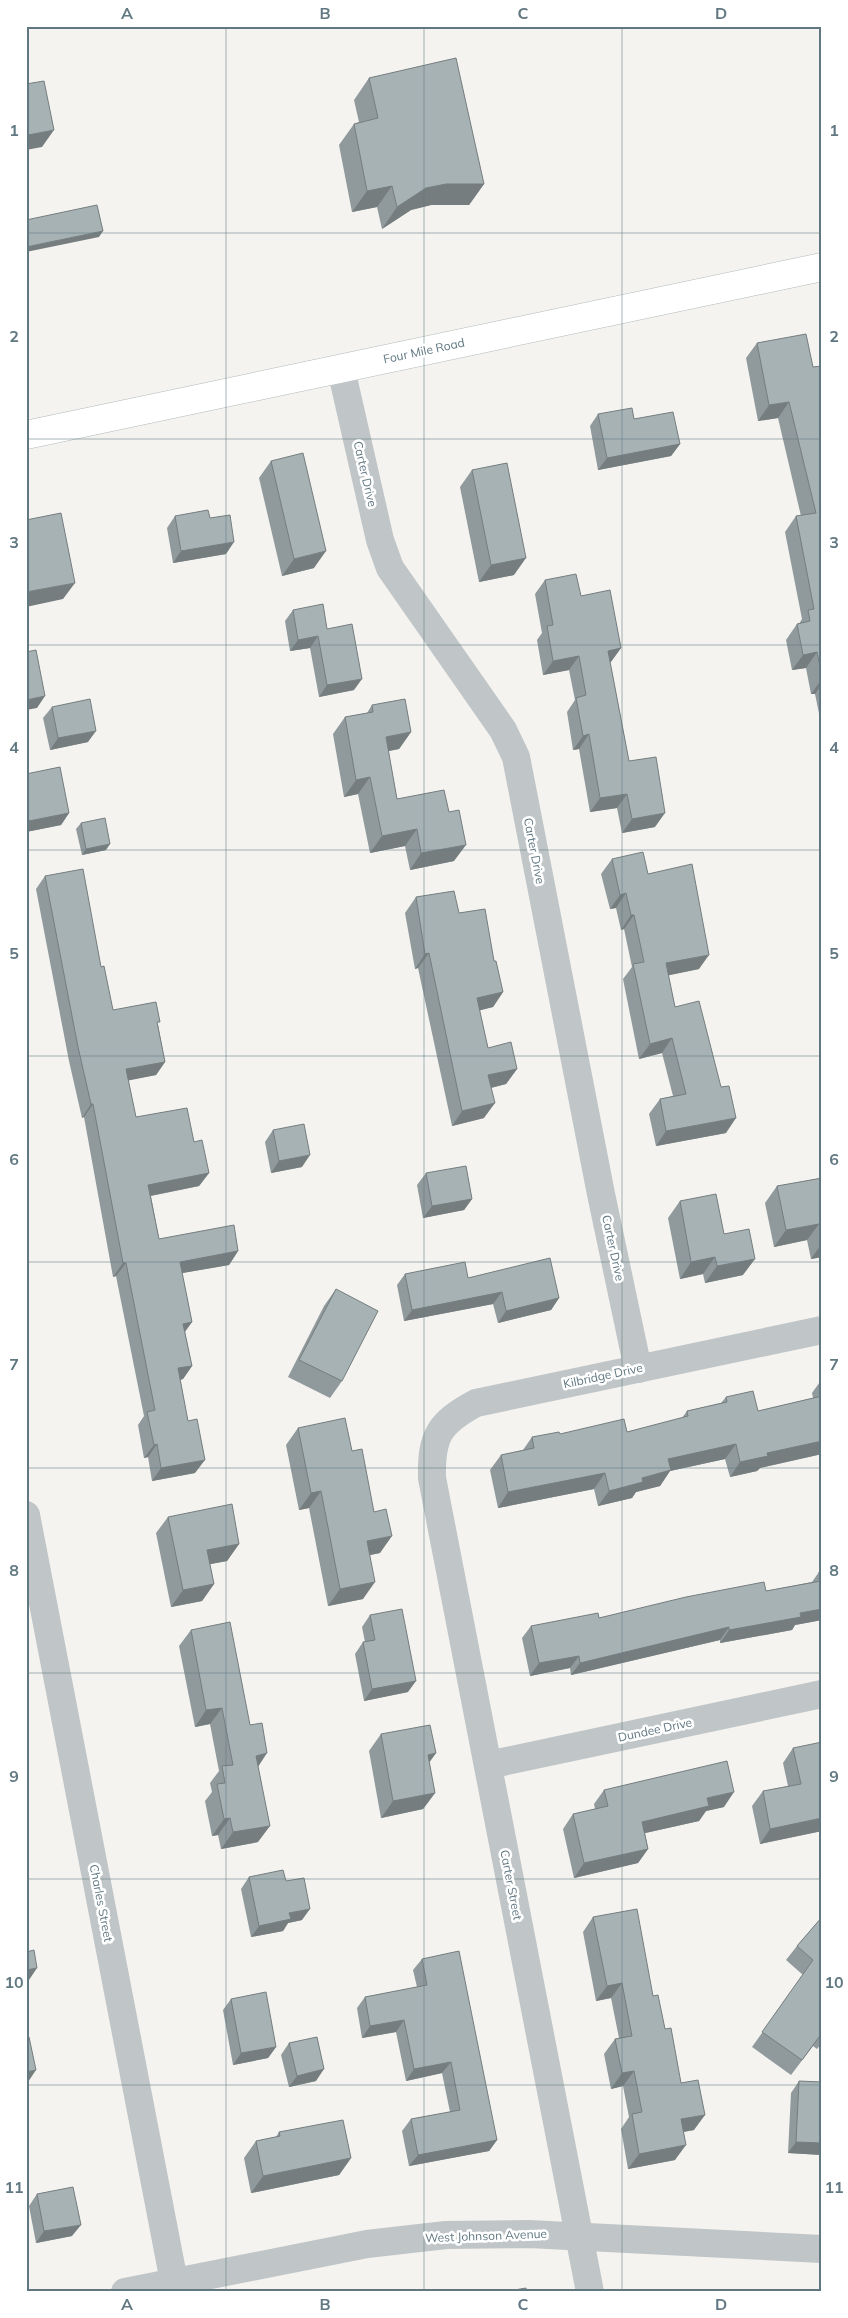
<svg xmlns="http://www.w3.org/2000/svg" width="848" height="2318" font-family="Mulish,sans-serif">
<rect width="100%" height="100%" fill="#f4f3ef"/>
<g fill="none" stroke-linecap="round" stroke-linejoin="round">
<!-- secondary casing -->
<g stroke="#b2b9bc" stroke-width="29">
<polyline id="secondary" points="26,435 822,267"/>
</g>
<!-- street -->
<g stroke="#c0c5c7" stroke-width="28">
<polyline points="341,369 380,540 390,568 503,730 516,757 601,1194 638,1369"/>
<polyline points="26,1515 176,2292"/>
<polyline points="488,1765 822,1694"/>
<polyline points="125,2292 367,2244 446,2235 529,2234 822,2249"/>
<path d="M590,2292l-158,-814c-1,-42 7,-55 44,-75l346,-73"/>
</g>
<!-- secondary -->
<use href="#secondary" stroke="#fff" stroke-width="28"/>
</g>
<!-- wall -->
<g fill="#90999c">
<polygon points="369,78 484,184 469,205 431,205 411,210 382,229 377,207 352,212 339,145 354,124 359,122 354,100"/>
<polygon points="757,343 813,367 822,366 822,728 815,694 811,694 806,668 792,670 786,640 797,624 799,624 802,619 785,532 796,516 801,516 778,418 758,421 746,358"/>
<polygon points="598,414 634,419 680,444 671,456 598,470 590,426"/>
<polygon points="271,461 314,568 282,576 259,478"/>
<polygon points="472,470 514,575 479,582 460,487"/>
<polygon points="175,516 210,518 226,554 173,563 167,528"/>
<polygon points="545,580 581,596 621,648 610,662 629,761 655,827 622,833 617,808 590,812 579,749 573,750 567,712 575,700 569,670 543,675 537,640 542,633 535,594"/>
<polygon points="293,610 327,629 354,690 319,697 310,648 290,651 285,621"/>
<polygon points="372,705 411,732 399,749 388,751 397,799 454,861 410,870 405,846 370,853 358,794 344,797 333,734 345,717 367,713"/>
<polygon points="52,707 88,742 50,750 43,718"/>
<polygon points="26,774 69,813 61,825 26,832"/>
<polygon points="81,823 106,850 82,855 76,829"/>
<polygon points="612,859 648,874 699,969 668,975 675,1007 726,1133 656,1146 649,1114 660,1099 673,1096 662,1053 639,1059 623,979 632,967 624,929 621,930 616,908 610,909 601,874"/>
<polygon points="45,876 101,967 113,1010 158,1025 165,1062 156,1075 128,1080 136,1117 194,1142 209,1173 199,1186 151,1196 159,1239 238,1251 229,1265 182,1273 192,1322 185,1332 192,1366 183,1379 180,1380 195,1473 152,1481 148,1457 144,1458 138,1425 144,1416 116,1276 113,1277 84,1117 82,1118 69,1061 36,889"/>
<polygon points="416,897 459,913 494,961 503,992 493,1007 479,1010 488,1048 517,1069 506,1084 491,1088 484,1118 452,1126 418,968 415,969 405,913"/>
<polygon points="273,1130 302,1167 271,1173 265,1142"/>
<polygon points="426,1173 472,1199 464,1210 423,1218 417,1185"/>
<polygon points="822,1178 822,1257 811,1259 807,1240 774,1247 765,1203 777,1186"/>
<polygon points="680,1201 743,1275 705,1283 703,1274 680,1279 668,1218"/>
<polygon points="405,1274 468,1278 559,1298 551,1310 498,1323 493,1304 404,1321 397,1285"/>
<polygon points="336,1289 342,1381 330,1398 288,1377 324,1306"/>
<polygon points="822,1379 822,1454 760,1468 757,1471 730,1477 725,1459 670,1471 660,1486 636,1492 632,1498 598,1506 594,1489 498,1508 490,1470 501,1455 523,1450 532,1437 560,1434 627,1432 682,1418 687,1411 721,1403 726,1397 758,1411 813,1398 812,1393"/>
<polygon points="298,1428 352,1451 374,1512 380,1553 370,1555 363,1599 328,1606 309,1508 299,1510 286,1445"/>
<polygon points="168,1517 239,1544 227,1561 210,1564 214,1584 202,1601 171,1607 156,1533"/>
<polygon points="819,1572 822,1572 822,1620 795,1625 792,1630 720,1643 720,1640 571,1675 570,1668 530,1676 522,1638 531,1626 599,1618 766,1591 812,1582"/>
<polygon points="370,1615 408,1692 364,1701 355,1654 363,1642 365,1642 362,1627"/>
<polygon points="191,1630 258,1766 258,1842 221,1849 218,1835 212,1836 205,1801 212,1792 210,1783 219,1771 210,1724 195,1727 179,1646"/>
<polygon points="381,1734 436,1753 429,1762 435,1793 423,1809 381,1818 369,1751"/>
<polygon points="793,1748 822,1831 760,1844 752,1806 763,1791 788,1786 783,1763"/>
<polygon points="604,1790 724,1807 706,1811 699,1821 645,1833 648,1849 638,1863 574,1878 563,1829 573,1814 595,1809 594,1804"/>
<polygon points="249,1877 286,1881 302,1920 288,1923 283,1931 251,1937 241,1889"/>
<polygon points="593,1917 653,1996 665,2029 694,2130 684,2132 675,2160 628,2169 621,2129 629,2117 623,2086 611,2089 604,2054 615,2039 619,2038 611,1998 596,2001 583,1932"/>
<polygon points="822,1917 822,2043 817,2049 813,2046 791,2075 752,2047 803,1975 786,1960 797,1946"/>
<polygon points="422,1959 497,2140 489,2151 409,2166 402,2131 411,2119 450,2112 442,2073 406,2081 396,2032 362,2038 357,2008 365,1997 417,1987 413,1970"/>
<polygon points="231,1999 276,2047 268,2058 233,2065 223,2010"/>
<polygon points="289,2043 316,2081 289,2087 281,2055"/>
<polygon points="799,2081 822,2155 788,2153 791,2093"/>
<polygon points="279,2132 351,2158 339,2175 251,2193 244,2158 256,2141 276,2137"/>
<polygon points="37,2194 72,2236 36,2243 29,2206"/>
</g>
<!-- shaded-wall -->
<g fill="#757d7f">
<polygon points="54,130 42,147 26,150 26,138 28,135"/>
<polygon points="446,184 484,184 469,205 431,205 411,210 382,229 397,207 426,188"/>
<polygon points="392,186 377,207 352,212 367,191"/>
<polygon points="103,231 99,237 26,252 26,247"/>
<polygon points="789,402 778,418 758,421 769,405"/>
<polygon points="680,444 671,456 598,470 607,458"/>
<polygon points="234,542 226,554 173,563 181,551"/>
<polygon points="326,551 314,568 282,576 294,559"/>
<polygon points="526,558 514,575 479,582 491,565"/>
<polygon points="75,583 63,599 26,607 26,592"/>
<polygon points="318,636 310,648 290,651 298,640"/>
<polygon points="621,648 611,662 598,665 608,651"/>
<polygon points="817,652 806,668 792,670 803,655"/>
<polygon points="579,656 569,670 543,675 553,661"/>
<polygon points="362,679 354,690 319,697 327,685"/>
<polygon points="822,679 822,684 815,694 811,694"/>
<polygon points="45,696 37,708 26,710 26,700"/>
<polygon points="96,731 88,742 50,750 58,738"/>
<polygon points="411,732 399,749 374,754 386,737"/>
<polygon points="589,734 579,749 573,750 583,736"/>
<polygon points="370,777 358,794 344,797 356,780"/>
<polygon points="627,794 617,808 590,812 600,798"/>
<polygon points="69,813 61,825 26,832 26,825 29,821"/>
<polygon points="665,813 655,827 622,833 632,819"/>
<polygon points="417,829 405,846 370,853 382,836"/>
<polygon points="110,844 106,850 82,855 86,849"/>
<polygon points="466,845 454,861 410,870 421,853"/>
<polygon points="626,893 616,908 610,909 620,895"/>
<polygon points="631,915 634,915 624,929 621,930"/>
<polygon points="429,953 418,968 415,969 425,954"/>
<polygon points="709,955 699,969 656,978 666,963"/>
<polygon points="503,992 493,1007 466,1014 477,998"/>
<polygon points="672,1038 662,1053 639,1059 650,1044"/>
<polygon points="165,1062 156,1075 116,1083 126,1069"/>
<polygon points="517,1069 506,1084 478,1091 488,1075"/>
<polygon points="495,1103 484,1118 452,1126 462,1111"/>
<polygon points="91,1104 93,1104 84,1117 82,1118"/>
<polygon points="736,1118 726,1133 656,1146 666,1131"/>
<polygon points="310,1155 302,1167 271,1173 279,1161"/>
<polygon points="209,1173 199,1186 139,1198 148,1185"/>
<polygon points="472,1199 464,1210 423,1218 432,1206"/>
<polygon points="819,1224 807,1240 774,1247 786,1230"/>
<polygon points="822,1243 822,1257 811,1259"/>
<polygon points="238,1251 229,1265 171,1275 180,1262"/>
<polygon points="715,1257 703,1274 680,1279 691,1262"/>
<polygon points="755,1259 743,1275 705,1283 717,1266"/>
<polygon points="123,1263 126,1263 116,1276 113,1277"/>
<polygon points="502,1292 493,1304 404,1321 412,1310"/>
<polygon points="559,1298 551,1310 498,1323 506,1311"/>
<polygon points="192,1322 182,1335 183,1324"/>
<polygon points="192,1366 183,1379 169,1382 178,1368"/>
<polygon points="822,1441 822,1454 760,1468 757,1471 730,1477 740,1462 767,1453"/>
<polygon points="157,1444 148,1457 144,1458 154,1445"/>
<polygon points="736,1444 725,1459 670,1471 660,1486 636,1492 632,1498 598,1506 609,1491 642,1478 668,1459"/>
<polygon points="205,1460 195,1473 152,1481 161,1468"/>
<polygon points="605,1473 594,1489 498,1508 508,1492"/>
<polygon points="321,1491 309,1508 299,1510 311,1493"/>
<polygon points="392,1536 380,1553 355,1558 367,1541"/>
<polygon points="239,1544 227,1561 195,1567 207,1550"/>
<polygon points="375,1582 363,1599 328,1606 340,1589"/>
<polygon points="214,1584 202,1601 171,1607 183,1590"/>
<polygon points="822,1609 822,1620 795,1625 792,1630 720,1643 729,1630 800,1613"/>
<polygon points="729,1627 720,1640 571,1675 580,1663"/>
<polygon points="579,1656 570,1668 530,1676 539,1663"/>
<polygon points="416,1681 408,1692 364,1701 372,1689"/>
<polygon points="222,1708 210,1724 195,1727 206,1710"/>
<polygon points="267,1753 256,1770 256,1756"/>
<polygon points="436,1753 424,1770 428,1755"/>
<polygon points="734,1792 724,1807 706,1811 699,1821 632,1836 642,1822 707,1798"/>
<polygon points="435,1793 423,1809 381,1818 393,1801"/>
<polygon points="230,1818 218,1835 212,1836 224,1819"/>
<polygon points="822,1818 822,1831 760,1844 770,1829"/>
<polygon points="270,1826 258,1842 221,1849 233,1832"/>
<polygon points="648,1849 638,1863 574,1878 584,1863"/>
<polygon points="310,1909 302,1920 288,1923 283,1931 251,1937 259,1926 289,1913"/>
<polygon points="37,1968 29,1980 26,1980 26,1970"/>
<polygon points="622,1983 611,1998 596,2001 607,1986"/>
<polygon points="404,2020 396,2032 362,2038 370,2026"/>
<polygon points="276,2047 268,2058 233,2065 241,2053"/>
<polygon points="451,2062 442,2073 406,2081 414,2069"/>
<polygon points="324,2069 316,2081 289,2087 297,2076"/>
<polygon points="36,2070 26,2085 26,2072"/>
<polygon points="634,2071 623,2086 611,2089 622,2073"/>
<polygon points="705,2115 694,2130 670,2134 681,2119"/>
<polygon points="497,2140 489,2151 409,2166 418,2155"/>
<polygon points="796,2142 822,2143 822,2155 788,2153"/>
<polygon points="686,2145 675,2160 628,2169 639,2154"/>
<polygon points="351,2158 339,2175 251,2193 263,2176"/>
<polygon points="81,2225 72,2236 36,2243 44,2231"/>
</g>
<!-- building -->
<g fill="#a7b2b5" stroke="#757d7f">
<polygon points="456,58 484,184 446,184 426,188 397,207 392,186 367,191 354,124 378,118 369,78"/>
<polygon points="44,81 54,130 28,135 28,137 26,138 26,84"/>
<polygon points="97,205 103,231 26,247 26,220"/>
<polygon points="806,334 813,367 822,366 822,676 817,652 803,655 797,624 810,621 808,610 814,609 796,516 816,513 789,402 769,405 757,343"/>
<polygon points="632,408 634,419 673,412 680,444 607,458 598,414"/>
<polygon points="303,453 326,551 294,559 271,461"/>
<polygon points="507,463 526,558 491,565 472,470"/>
<polygon points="208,510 210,518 230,515 234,542 181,551 175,516"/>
<polygon points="61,513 75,583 26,592 26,520"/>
<polygon points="576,574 581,596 610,590 621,648 608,651 629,761 656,757 665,813 632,819 627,794 600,798 589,734 583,736 576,698 586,695 579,656 553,661 547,626 553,625 545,580"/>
<polygon points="323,604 327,629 352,624 362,679 327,685 318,636 298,640 293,610"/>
<polygon points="36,650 45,696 26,700 26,652"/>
<polygon points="90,699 96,731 58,738 52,707"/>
<polygon points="405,699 411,732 386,737 397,799 444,790 449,812 459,810 466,845 421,853 417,829 382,836 370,777 356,780 345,717 373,712 372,705"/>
<polygon points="60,767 69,813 29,821 26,806 26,774"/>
<polygon points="105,818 110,844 86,849 81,823"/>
<polygon points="643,852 648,874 692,864 709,955 666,963 675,1007 699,1001 721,1087 729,1086 736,1118 666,1131 660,1099 686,1094 672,1038 650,1044 633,964 644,962 634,915 631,915 626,893 620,895 612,859"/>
<polygon points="83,869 101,967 104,966 113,1010 156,1002 160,1022 157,1022 165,1062 126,1069 136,1117 187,1108 194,1142 202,1140 209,1173 148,1185 159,1239 234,1225 238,1251 180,1262 192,1322 183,1324 192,1366 178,1368 188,1421 197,1419 205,1460 161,1468 157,1444 154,1445 147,1412 155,1410 126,1263 123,1263 93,1104 91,1104 78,1047 45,876"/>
<polygon points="454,891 459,913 485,909 494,961 496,961 503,992 477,998 488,1048 511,1042 517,1069 488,1075 495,1103 462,1111 429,953 425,954 416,897"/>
<polygon points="304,1124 310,1155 279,1161 273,1130"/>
<polygon points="466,1166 472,1199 432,1206 426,1173"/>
<polygon points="822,1178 822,1238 819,1224 786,1230 777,1186"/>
<polygon points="716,1194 724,1234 749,1229 755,1259 717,1266 715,1257 691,1262 680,1201"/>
<polygon points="550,1258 559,1298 506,1311 502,1292 412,1310 405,1274 465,1262 468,1278"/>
<polygon points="336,1289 378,1311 342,1381 299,1360"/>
<polygon points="753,1391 758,1411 822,1396 822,1441 767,1453 768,1456 740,1462 736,1444 668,1459 671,1470 642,1478 643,1482 609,1491 605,1473 508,1492 501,1455 534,1448 532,1437 559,1432 560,1434 624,1419 627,1432 688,1416 687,1411 727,1402 726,1397"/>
<polygon points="345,1418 352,1451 362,1449 374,1512 386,1509 392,1536 367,1541 375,1582 340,1589 321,1491 311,1493 298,1428"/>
<polygon points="232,1504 239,1544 207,1550 214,1584 183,1590 168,1517"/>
<polygon points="819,1572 822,1572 822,1609 800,1613 801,1617 729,1630 729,1627 580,1663 579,1656 539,1663 531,1626 598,1613 599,1618 686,1597 764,1582 766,1591 821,1581"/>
<polygon points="402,1609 416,1681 372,1689 363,1642 375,1640 370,1615"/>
<polygon points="230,1622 250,1725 262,1723 267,1753 256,1756 270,1826 233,1832 230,1818 224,1819 217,1784 225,1783 222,1766 233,1765 222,1708 206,1710 191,1630"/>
<polygon points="430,1725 436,1753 428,1755 435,1793 393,1801 381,1734"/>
<polygon points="822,1742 822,1818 770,1829 763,1791 801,1784 793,1748"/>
<polygon points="727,1761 734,1792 707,1798 709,1806 642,1822 648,1849 584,1863 573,1814 608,1806 604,1790"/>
<polygon points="283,1870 286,1881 304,1878 310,1909 289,1913 291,1919 259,1926 249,1877"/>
<polygon points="637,1909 653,1996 658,1995 665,2029 671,2028 681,2083 698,2080 705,2115 681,2119 686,2145 639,2154 632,2114 642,2112 634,2071 622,2073 615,2039 632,2036 622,1983 607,1986 593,1917"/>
<polygon points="822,1917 822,2033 802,2060 762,2032 813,1960 797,1946"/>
<polygon points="34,1950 37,1968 26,1970 26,1952"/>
<polygon points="459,1951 497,2140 418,2155 411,2119 460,2110 451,2062 414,2069 404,2020 370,2026 365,1997 427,1985 422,1959"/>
<polygon points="266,1992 276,2047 241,2053 231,1999"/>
<polygon points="26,2037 29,2037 36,2070 26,2072"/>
<polygon points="317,2037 324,2069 297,2076 289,2043"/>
<polygon points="799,2081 822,2082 822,2143 796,2142"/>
<polygon points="343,2120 351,2158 263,2176 256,2141 280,2136 279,2132"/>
<polygon points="73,2187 81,2225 44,2231 37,2194"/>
<polygon points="526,2288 527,2292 503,2292"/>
</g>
<!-- grid -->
<path fill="none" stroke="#617882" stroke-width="1" stroke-opacity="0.55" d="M226,26v2266M424,26v2266M622,26v2266M26,233h796M26,439h796M26,645h796M26,850h796M26,1056h796M26,1262h796M26,1468h796M26,1673h796M26,1879h796M26,2085h796"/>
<g text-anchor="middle" stroke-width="5" stroke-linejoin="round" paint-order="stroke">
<!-- street labels -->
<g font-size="12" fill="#617882" stroke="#fff">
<text transform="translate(424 351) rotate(-12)" y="4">Four Mile Road</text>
<text transform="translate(365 474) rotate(77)" y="4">Carter Drive</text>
<text transform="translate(534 851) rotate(79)" y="4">Carter Drive</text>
<text transform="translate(613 1248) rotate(78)" y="4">Carter Drive</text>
<text transform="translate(603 1376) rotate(-12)" y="4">Kilbridge Drive</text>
<text transform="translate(655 1730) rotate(-12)" y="4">Dundee Drive</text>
<text transform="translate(511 1885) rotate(79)" y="4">Carter Street</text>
<text transform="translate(101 1903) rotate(79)" y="4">Charles Street</text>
<text transform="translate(486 2236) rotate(-2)" y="4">West Johnson Avenue</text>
</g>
</g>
<!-- border -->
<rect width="848" height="2318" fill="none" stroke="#ffffff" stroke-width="55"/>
<rect x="28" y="28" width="792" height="2262" fill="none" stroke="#617882" stroke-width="2"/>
<g font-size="16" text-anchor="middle" font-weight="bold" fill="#617882">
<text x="127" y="19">A</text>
<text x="325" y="19">B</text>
<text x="523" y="19">C</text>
<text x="721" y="19">D</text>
<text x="14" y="136">1</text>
<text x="834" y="136">1</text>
<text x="14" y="342">2</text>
<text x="834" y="342">2</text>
<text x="14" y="548">3</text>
<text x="834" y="548">3</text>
<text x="14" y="753">4</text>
<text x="834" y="753">4</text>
<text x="14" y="959">5</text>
<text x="834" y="959">5</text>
<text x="14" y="1165">6</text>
<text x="834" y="1165">6</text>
<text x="14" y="1370">7</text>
<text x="834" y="1370">7</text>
<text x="14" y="1576">8</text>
<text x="834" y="1576">8</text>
<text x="14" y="1782">9</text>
<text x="834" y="1782">9</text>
<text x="14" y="1988">10</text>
<text x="834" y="1988">10</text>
<text x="14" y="2193">11</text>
<text x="834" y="2193">11</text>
<text x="127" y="2310">A</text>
<text x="325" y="2310">B</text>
<text x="523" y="2310">C</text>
<text x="721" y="2310">D</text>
</g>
</svg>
